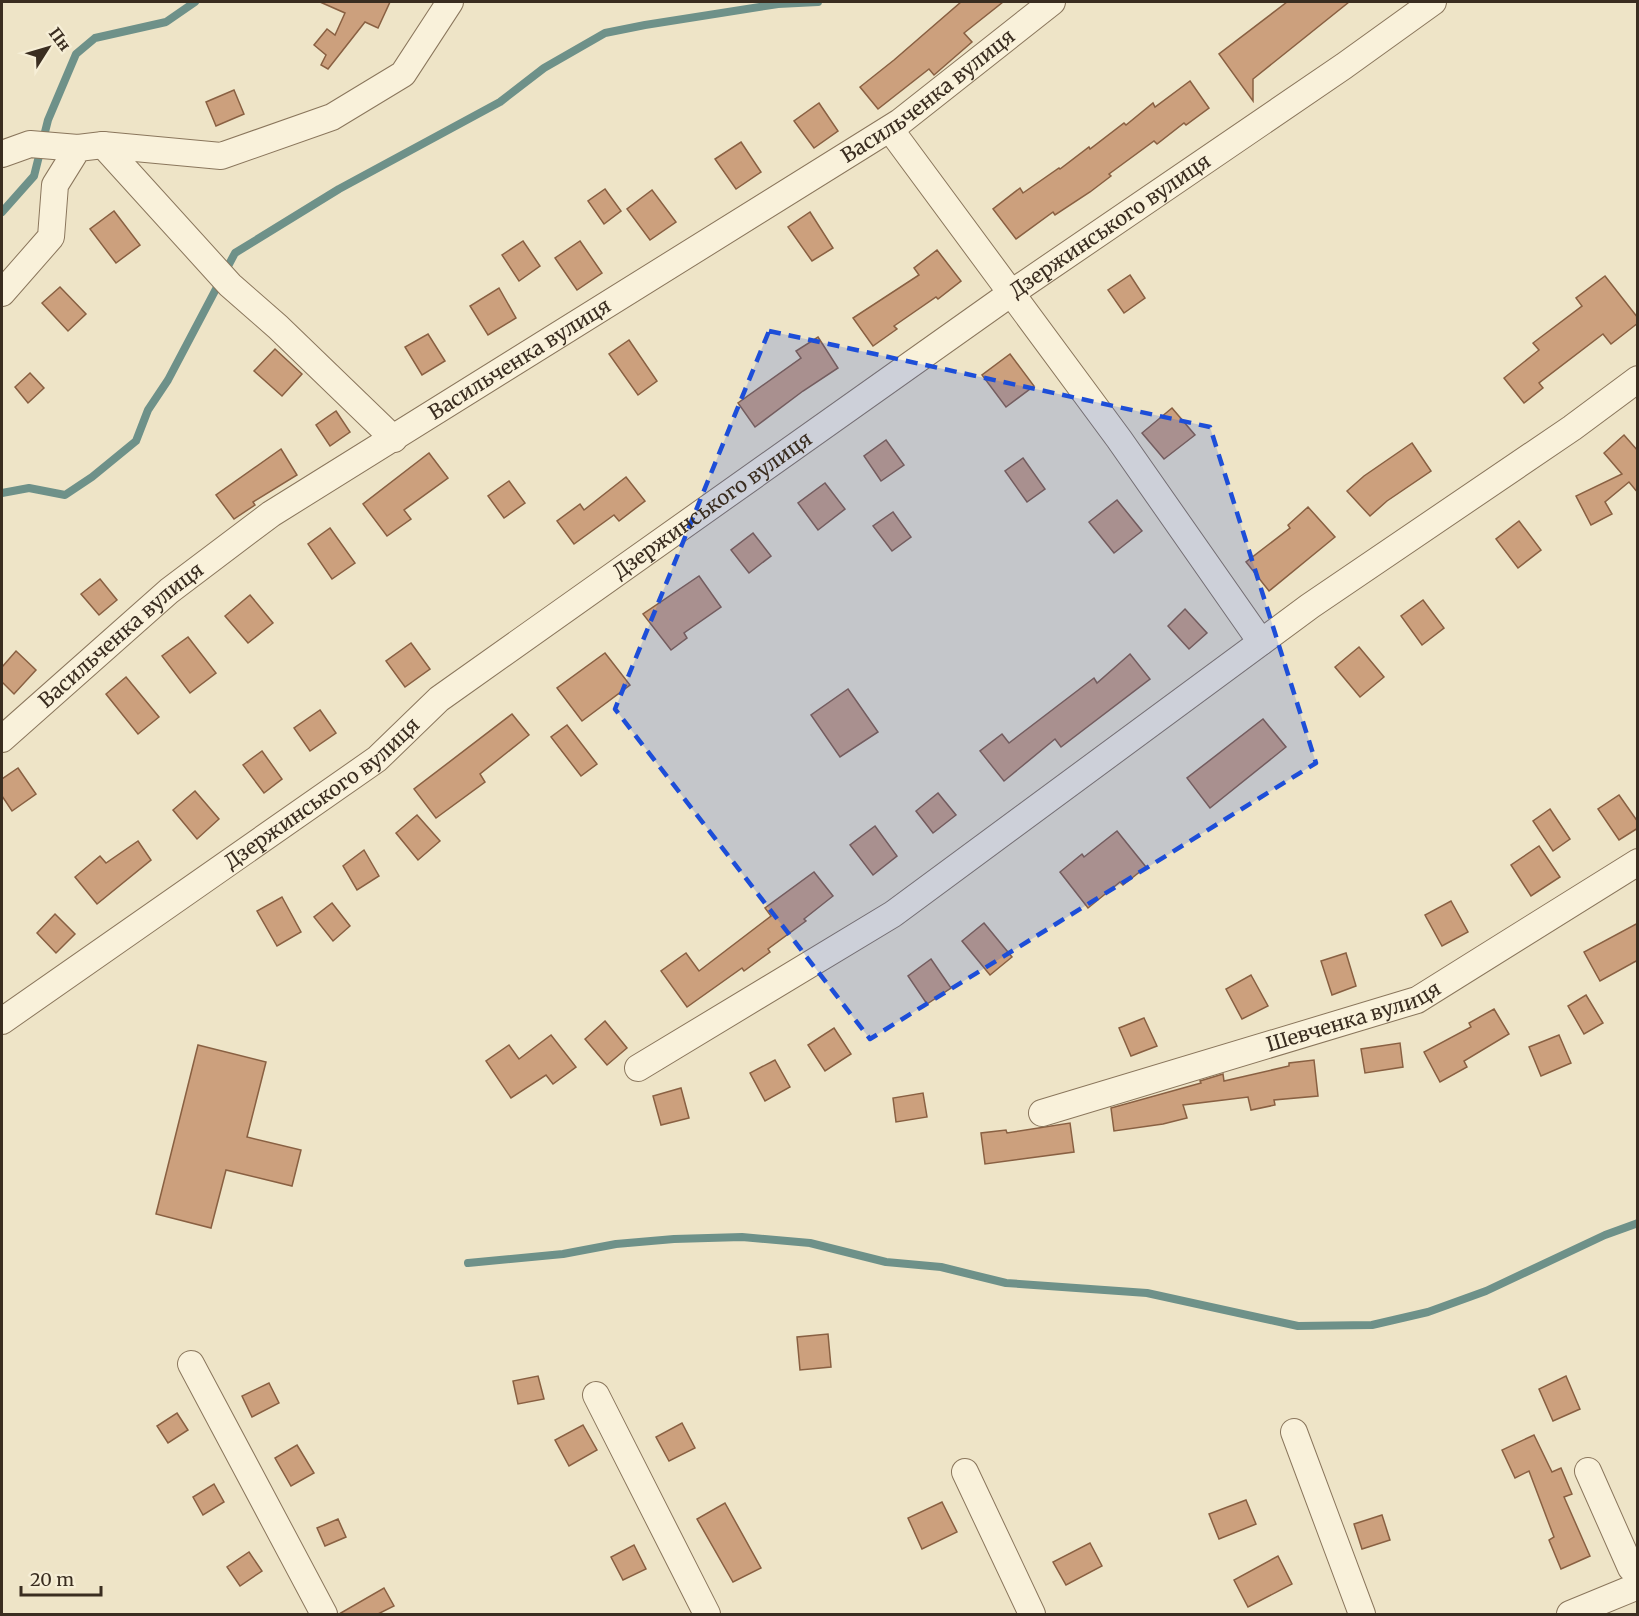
<svg xmlns="http://www.w3.org/2000/svg" width="1639" height="1616" font-family="Merriweather,serif">
<rect width="100%" height="100%" fill="#eee4c7"/>
<g fill="none" stroke-linecap="round" stroke-linejoin="round">
<!-- stream -->
<g stroke="#6e9189" stroke-width="8">
<polyline points="2,212 34,176 48,120 76,54 95,38 166,22 195,2"/>
<polyline points="2,493 29,488 65,495 92,477 136,441 148,410 168,380 235,253 339,189 500,102 544,68 605,33 645,25 778,4 818,2"/>
<polyline points="468,1263 563,1254 616,1244 674,1239 742,1237 810,1243 886,1262 941,1267 1006,1283 1147,1293 1298,1326 1372,1325 1428,1312 1486,1291 1605,1235 1638,1223"/>
</g>
</g>
<!-- building -->
<g fill="#cca07d" stroke="#896042" stroke-width="1.5">
<polygon points="320,2 390,2 378,28 365,22 328,69 321,65 326,55 314,45 327,29 335,35 345,13"/>
<polygon points="961,2 1003,2 964,33 972,42 934,75 929,69 878,109 860,87 894,60"/>
<polygon points="1287,2 1349,2 1253,79 1253,101 1219,54"/>
<polygon points="1190,81 1209,108 1186,125 1184,123 1157,144 1154,141 1109,174 1111,176 1090,192 1055,215 1053,212 1016,239 993,209 1020,188 1023,193 1059,168 1060,169 1089,147 1090,149 1124,123 1126,125 1153,103 1155,107"/>
<polygon points="234,90 244,114 216,126 206,102"/>
<polygon points="819,103 838,131 814,148 794,121"/>
<polygon points="741,142 761,172 736,189 715,159"/>
<polygon points="605,189 621,211 604,224 588,201"/>
<polygon points="652,190 676,222 650,240 627,209"/>
<polygon points="114,211 140,245 116,263 90,229"/>
<polygon points="810,212 833,248 812,261 788,227"/>
<polygon points="523,241 540,266 519,281 502,255"/>
<polygon points="580,241 602,273 577,290 555,258"/>
<polygon points="937,250 961,281 938,299 936,297 894,326 897,329 873,346 853,318 919,275 914,268"/>
<polygon points="1130,275 1145,298 1124,313 1108,290"/>
<polygon points="1605,276 1638,318 1638,323 1611,344 1603,334 1539,383 1543,388 1524,403 1504,378 1539,350 1533,343 1582,306 1576,298"/>
<polygon points="60,287 86,314 68,331 42,303"/>
<polygon points="499,288 516,318 488,335 470,306"/>
<polygon points="428,334 445,361 422,375 405,347"/>
<polygon points="818,337 838,368 803,391 755,427 738,403 801,358 796,351"/>
<polygon points="629,340 657,381 638,395 609,354"/>
<polygon points="275,349 302,374 282,396 254,371"/>
<polygon points="1010,354 1034,386 1006,407 982,375"/>
<polygon points="30,373 44,388 28,403 15,387"/>
<polygon points="1172,408 1195,435 1164,459 1142,433"/>
<polygon points="336,411 350,432 330,446 316,425"/>
<polygon points="1624,435 1638,451 1638,493 1629,482 1605,502 1612,514 1591,525 1576,496 1622,474 1604,453"/>
<polygon points="886,440 904,465 881,481 864,456"/>
<polygon points="1412,443 1431,471 1387,501 1370,516 1347,491 1364,476"/>
<polygon points="281,449 297,475 253,502 255,505 234,519 216,495"/>
<polygon points="429,453 448,478 404,510 411,519 387,536 363,504"/>
<polygon points="1023,458 1045,489 1027,502 1005,471"/>
<polygon points="626,477 645,501 619,521 614,515 574,544 557,521 580,504 584,510"/>
<polygon points="509,481 525,503 504,518 488,496"/>
<polygon points="825,483 845,509 818,530 798,503"/>
<polygon points="1117,500 1142,531 1114,553 1089,522"/>
<polygon points="1308,507 1335,537 1269,591 1246,562 1290,528 1288,525"/>
<polygon points="893,512 911,537 892,551 873,526"/>
<polygon points="1519,521 1541,550 1518,568 1496,539"/>
<polygon points="330,528 355,563 332,579 308,544"/>
<polygon points="753,533 771,556 749,573 731,550"/>
<polygon points="699,576 721,607 684,633 687,638 671,650 643,614"/>
<polygon points="100,579 117,600 99,615 81,594"/>
<polygon points="250,595 273,623 248,643 225,616"/>
<polygon points="1423,600 1444,628 1422,645 1401,616"/>
<polygon points="1185,609 1207,633 1189,649 1168,626"/>
<polygon points="188,637 216,673 190,693 162,656"/>
<polygon points="411,643 430,669 405,687 386,661"/>
<polygon points="1359,647 1384,677 1360,697 1335,667"/>
<polygon points="16,651 36,670 14,694 2,682 2,667"/>
<polygon points="605,653 630,685 582,721 557,688"/>
<polygon points="1130,654 1150,679 1061,747 1055,739 1004,781 980,751 1002,734 1009,743 1094,678 1097,683"/>
<polygon points="126,677 159,717 138,734 106,694"/>
<polygon points="848,689 878,732 840,757 811,715"/>
<polygon points="320,710 336,733 310,751 294,728"/>
<polygon points="512,714 529,735 480,774 485,782 436,818 414,789"/>
<polygon points="1263,719 1286,747 1210,808 1187,778"/>
<polygon points="567,725 597,764 581,776 551,737"/>
<polygon points="262,751 282,779 264,793 243,765"/>
<polygon points="18,768 36,794 12,811 2,796 2,779"/>
<polygon points="195,791 219,819 197,839 173,810"/>
<polygon points="938,793 956,815 933,833 916,811"/>
<polygon points="1619,795 1638,822 1638,828 1619,840 1598,809"/>
<polygon points="1550,809 1570,839 1553,851 1533,821"/>
<polygon points="417,815 440,841 418,860 396,833"/>
<polygon points="875,826 897,856 873,875 850,845"/>
<polygon points="1117,831 1146,867 1123,885 1120,882 1088,908 1060,872 1082,854 1084,857"/>
<polygon points="138,841 151,860 97,904 75,877 100,856 106,863"/>
<polygon points="1539,846 1560,877 1531,896 1511,865"/>
<polygon points="364,850 379,876 357,890 343,866"/>
<polygon points="814,872 833,896 804,919 806,921 768,949 770,952 744,971 742,968 687,1007 661,971 686,953 699,971 771,916 765,908"/>
<polygon points="282,897 301,932 277,946 257,911"/>
<polygon points="1451,901 1468,932 1442,946 1425,915"/>
<polygon points="332,903 350,926 333,941 314,917"/>
<polygon points="55,914 75,934 56,953 37,933"/>
<polygon points="984,923 1012,957 990,975 962,941"/>
<polygon points="1638,923 1638,960 1600,981 1584,952"/>
<polygon points="1346,953 1356,986 1332,995 1321,961"/>
<polygon points="931,959 951,988 927,1004 908,976"/>
<polygon points="1251,975 1268,1006 1242,1019 1226,989"/>
<polygon points="1586,995 1603,1023 1584,1034 1568,1006"/>
<polygon points="1494,1009 1509,1034 1464,1061 1467,1067 1440,1082 1424,1052 1471,1027 1469,1023"/>
<polygon points="1144,1018 1157,1046 1131,1056 1119,1028"/>
<polygon points="605,1021 627,1048 607,1065 585,1039"/>
<polygon points="834,1028 851,1054 825,1071 808,1045"/>
<polygon points="551,1035 576,1067 553,1084 546,1075 511,1098 486,1061 509,1045 519,1059"/>
<polygon points="1559,1035 1571,1063 1541,1076 1529,1047"/>
<polygon points="1400,1043 1403,1067 1365,1073 1361,1049"/>
<polygon points="198,1045 266,1062 247,1137 301,1150 292,1186 226,1170 211,1228 156,1214"/>
<polygon points="775,1060 790,1087 765,1101 750,1073"/>
<polygon points="1314,1060 1318,1096 1274,1100 1275,1105 1251,1110 1248,1097 1183,1105 1187,1118 1163,1124 1114,1131 1111,1108 1201,1083 1200,1081 1223,1074 1224,1081 1289,1066 1289,1063"/>
<polygon points="681,1088 689,1118 661,1125 653,1096"/>
<polygon points="923,1093 927,1117 896,1122 893,1098"/>
<polygon points="1070,1123 1074,1152 985,1164 981,1133 1006,1130 1007,1133"/>
<polygon points="828,1334 831,1367 800,1370 797,1337"/>
<polygon points="538,1376 544,1399 518,1404 513,1381"/>
<polygon points="1566,1376 1580,1409 1553,1421 1539,1389"/>
<polygon points="269,1383 279,1403 252,1417 242,1396"/>
<polygon points="177,1413 188,1430 168,1443 157,1426"/>
<polygon points="682,1423 695,1448 669,1461 656,1437"/>
<polygon points="583,1425 597,1450 569,1466 555,1440"/>
<polygon points="1534,1435 1552,1472 1561,1468 1572,1494 1564,1497 1590,1556 1561,1569 1549,1540 1554,1537 1529,1471 1515,1478 1502,1450"/>
<polygon points="297,1445 314,1473 291,1486 275,1458"/>
<polygon points="214,1484 224,1502 203,1515 193,1497"/>
<polygon points="1246,1500 1256,1524 1219,1539 1209,1514"/>
<polygon points="942,1502 957,1532 922,1549 908,1518"/>
<polygon points="725,1503 761,1568 733,1582 697,1519"/>
<polygon points="1382,1515 1390,1540 1362,1549 1354,1524"/>
<polygon points="338,1519 346,1537 325,1546 317,1528"/>
<polygon points="1090,1543 1102,1566 1066,1585 1053,1562"/>
<polygon points="634,1545 646,1569 623,1580 611,1557"/>
<polygon points="249,1552 262,1571 240,1586 227,1567"/>
<polygon points="1278,1556 1292,1584 1248,1607 1234,1580"/>
<polygon points="384,1588 394,1606 378,1614 339,1614"/>
</g>
<g fill="none" stroke-linecap="round" stroke-linejoin="round">
<!-- street casing -->
<g stroke="#8a765c" stroke-width="28">
<g id="street">
<polyline points="890,129 1119,439 1261,642"/>
<polyline points="103,145 230,285 278,327 394,439"/>
<polyline points="2,154 30,144 78,148"/>
<polyline points="2,293 51,237 55,185 78,148 103,145 221,156 332,117 403,74 450,2"/>
<path id="s1" d="M2,739l167,-148 102,-77 629,-392 152,-120"/>
<path id="s2" d="M2,1021l375,-262 62,-60 571,-405 334,-228 89,-64"/>
<polyline points="638,1068 893,914 1310,606 1572,428 1638,379"/>
<path id="s3" d="M1042,1113l375,-113 221,-138"/>
<polyline points="191,1364 324,1614"/>
<polyline points="596,1395 707,1614"/>
<polyline points="1294,1432 1362,1614"/>
<polyline points="1588,1471 1631,1568 1638,1571"/>
<polyline points="965,1472 1032,1614"/>
<polyline points="1570,1614 1638,1586"/>
</g>
</g>
<!-- street -->
<use href="#street" stroke="#f9f1da" stroke-width="26"/>
</g>
<!-- marked area -->
<path fill="#1d4ed8" fill-opacity="0.2" stroke="#1d4ed8" stroke-width="4.5" stroke-dasharray="12 8" stroke-linejoin="round" d="M769,331l441,96 106,336 -446,276 -255,-330z"/>
<g text-anchor="middle" stroke-width="4.5" stroke-linejoin="round" paint-order="stroke">
<!-- street labels -->
<g font-size="20" fill="#3a2d20" stroke="#f6eed6">
<text dy="7" stroke="none"><textPath href="#s1" startOffset="1130">Васильченка вулиця</textPath></text>
<text dy="7" stroke="none"><textPath href="#s2" startOffset="1365">Дзержинського вулиця</textPath></text>
<text dy="7" stroke="none"><textPath href="#s1" startOffset="644">Васильченка вулиця</textPath></text>
<text dy="7" stroke="none"><textPath href="#s2" startOffset="879">Дзержинського вулиця</textPath></text>
<text dy="7" stroke="none"><textPath href="#s1" startOffset="158">Васильченка вулиця</textPath></text>
<text dy="7" stroke="none"><textPath href="#s2" startOffset="393">Дзержинського вулиця</textPath></text>
<text dy="7" stroke="none"><textPath href="#s3" startOffset="326">Шевченка вулиця</textPath></text>
</g>
</g>
<!-- border -->
<rect width="1639" height="1616" fill="none" stroke="#3a2d20" stroke-width="6"/>
<!-- north arrow -->
<g transform="translate(48 48) rotate(53)" stroke="#f6eed6" stroke-width="4.5" paint-order="stroke">
<path d="M0-4.5L10 22L0 15L-10 22Z" fill="#3a2d20"/>
<text y="-9" font-size="16" font-weight="bold" text-anchor="middle" fill="#3a2d20">Пн</text>
</g>
<!-- scale -->
<path d="M21 1586v9h80v-9" fill="none" stroke="#3a2d20" stroke-width="3"/>
<text x="30" y="1586" font-size="18" fill="#3a2d20" stroke="#f6eed6" stroke-width="4.5" paint-order="stroke">20 m</text>
</svg>
